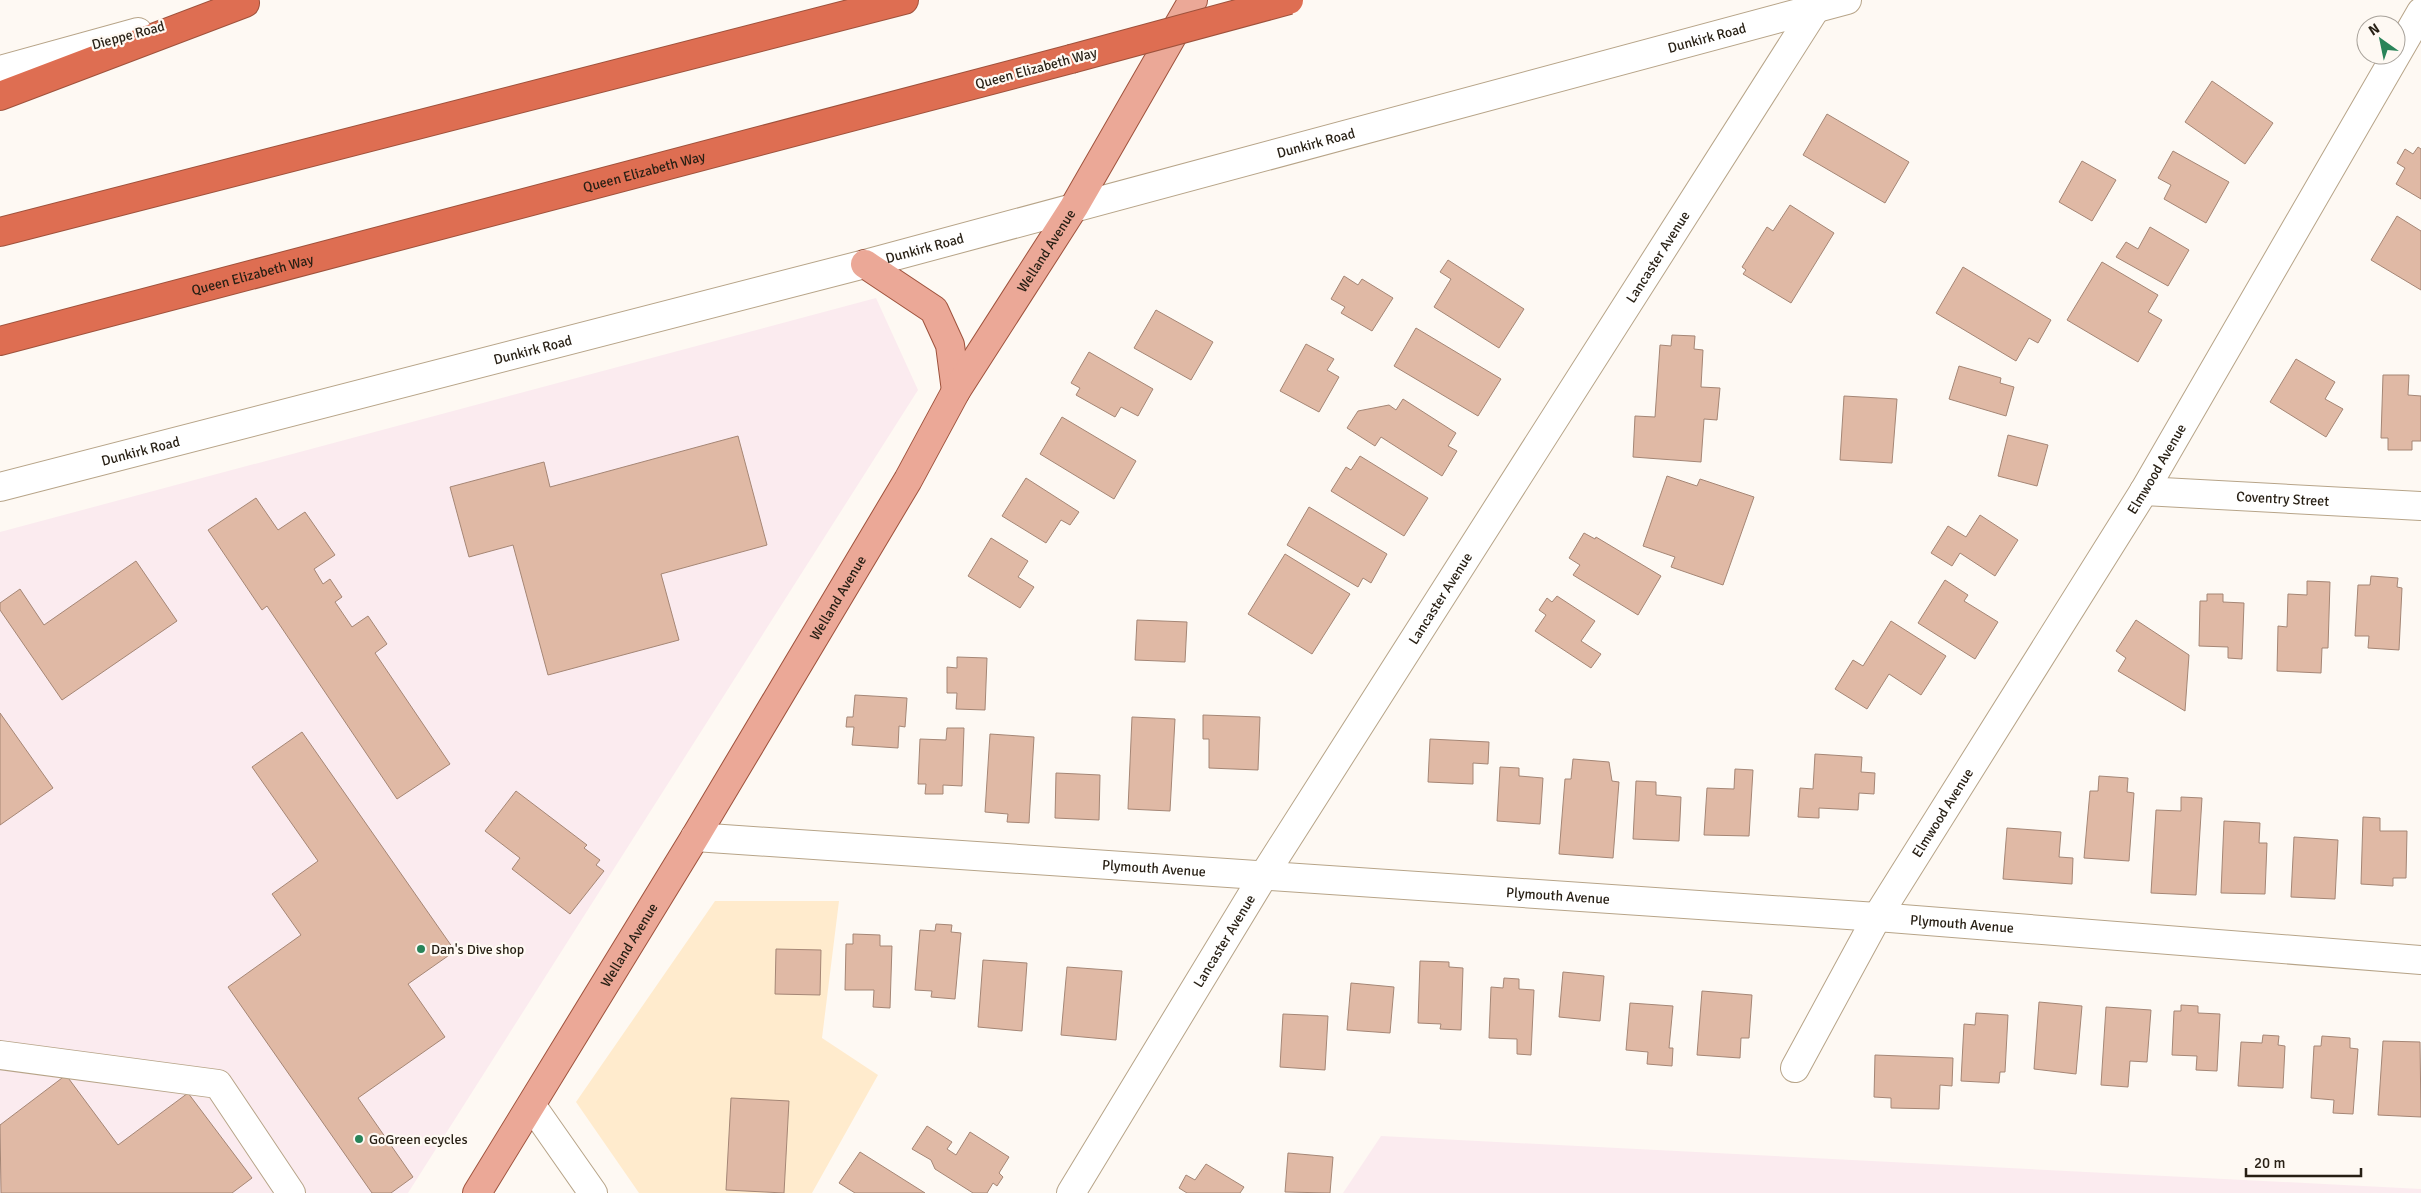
<svg xmlns="http://www.w3.org/2000/svg" width="2421" height="1193" font-family="Signika,sans-serif">
<rect width="100%" height="100%" fill="#fef9f3"/>
<!-- built -->
<polygon fill="#ffebcd" points="715,901 839,901 822,1038 878,1075 812,1193 639,1193 576,1102"/>
<!-- industrial -->
<g fill="#fbebef">
<polygon points="876,298 918,390 408,1193 0,1193 0,532"/>
<polygon points="1381,1136 2421,1189 2421,1193 1343,1193"/>
</g>
<!-- building -->
<g fill="#e0b9a5" stroke="#a58675">
<polygon points="2212,81 2273,123 2245,164 2185,122"/>
<polygon points="1827,114 1909,162 1885,203 1803,155"/>
<polygon points="2418,147 2421,149 2421,199 2396,184 2405,168 2397,163 2405,149 2413,154"/>
<polygon points="2173,151 2229,182 2206,223 2164,199 2171,185 2158,178"/>
<polygon points="2082,161 2116,180 2092,221 2059,202"/>
<polygon points="1790,205 1834,233 1791,303 1743,274 1746,270 1742,267 1767,227 1773,231"/>
<polygon points="2397,216 2421,231 2421,290 2371,260"/>
<polygon points="2150,227 2189,250 2168,286 2116,257 2126,242 2138,249"/>
<polygon points="1448,260 1524,309 1499,348 1434,307 1451,279 1440,272"/>
<polygon points="2102,262 2158,295 2148,312 2162,320 2138,362 2067,320"/>
<polygon points="1963,267 2051,320 2038,343 2029,338 2016,361 1936,313"/>
<polygon points="1344,276 1358,285 1362,279 1393,298 1372,331 1341,313 1345,307 1331,299"/>
<polygon points="1156,310 1213,342 1191,380 1134,348"/>
<polygon points="1416,328 1501,379 1478,416 1394,366"/>
<polygon points="1672,335 1695,336 1694,349 1703,350 1701,387 1720,388 1717,420 1704,419 1701,462 1633,457 1635,416 1655,417 1660,345 1671,346"/>
<polygon points="1306,344 1334,359 1327,370 1339,377 1319,412 1280,391"/>
<polygon points="1089,352 1153,389 1138,416 1121,407 1115,417 1076,395 1080,388 1071,383"/>
<polygon points="2296,359 2335,382 2325,399 2343,409 2326,437 2270,402"/>
<polygon points="1959,366 2001,378 2000,383 2014,387 2006,416 1949,399"/>
<polygon points="2383,375 2409,375 2408,395 2421,396 2421,441 2412,441 2412,450 2388,450 2388,438 2381,438"/>
<polygon points="1844,396 1897,399 1892,463 1840,460"/>
<polygon points="1403,399 1456,433 1448,446 1457,451 1442,476 1381,437 1375,446 1347,428 1358,411 1389,405 1396,410"/>
<polygon points="1062,417 1136,461 1114,499 1040,454"/>
<polygon points="2008,435 2048,445 2037,486 1998,476"/>
<polygon points="738,436 767,545 661,574 679,640 548,675 513,545 469,557 450,487 544,462 550,487"/>
<polygon points="1360,456 1428,498 1404,536 1331,491 1346,467 1351,470"/>
<polygon points="1667,476 1697,486 1700,479 1754,497 1723,585 1671,567 1675,557 1643,546"/>
<polygon points="1026,478 1079,512 1070,525 1061,520 1046,543 1002,516"/>
<polygon points="256,498 278,530 305,512 335,555 314,569 323,584 330,579 342,597 335,602 352,627 368,616 387,644 375,653 450,764 397,799 267,606 262,610 208,530"/>
<polygon points="1309,507 1387,554 1371,583 1363,578 1358,587 1287,545"/>
<polygon points="1980,515 2018,540 1995,576 1960,553 1952,566 1931,553 1948,526 1966,537"/>
<polygon points="1584,533 1595,539 1596,537 1661,576 1638,615 1573,575 1580,565 1569,558"/>
<polygon points="991,538 1028,561 1018,577 1034,587 1020,608 968,576"/>
<polygon points="1285,554 1350,594 1312,654 1248,614"/>
<polygon points="136,561 177,621 62,700 0,610 0,603 20,589 44,625"/>
<polygon points="2371,576 2398,578 2397,587 2402,588 2399,650 2368,648 2369,636 2355,636 2358,585 2370,585"/>
<polygon points="1945,580 1968,595 1964,601 1998,622 1975,659 1918,623"/>
<polygon points="2307,581 2330,582 2328,648 2322,648 2321,673 2277,671 2278,626 2287,627 2288,594 2307,595"/>
<polygon points="2207,594 2223,594 2223,602 2244,603 2242,659 2228,658 2228,647 2199,646 2200,601 2207,601"/>
<polygon points="1557,596 1595,621 1581,641 1601,654 1591,668 1535,631 1546,615 1539,610 1547,598 1552,602"/>
<polygon points="1137,620 1187,622 1185,662 1135,660"/>
<polygon points="2136,620 2189,655 2185,711 2118,671 2126,658 2116,651"/>
<polygon points="1891,621 1946,656 1921,695 1889,674 1867,709 1835,689 1853,660 1863,666"/>
<polygon points="957,657 987,658 985,710 956,709 957,693 947,693 947,667 957,668"/>
<polygon points="855,695 907,698 905,727 899,726 898,748 852,745 854,727 846,727 847,717 853,717"/>
<polygon points="0,713 53,788 0,825"/>
<polygon points="1203,715 1260,717 1258,770 1209,768 1209,739 1203,739"/>
<polygon points="1132,717 1175,719 1170,811 1128,809"/>
<polygon points="947,728 964,728 962,786 943,785 943,794 925,794 926,784 918,784 920,739 946,740"/>
<polygon points="302,732 455,951 408,984 445,1037 358,1098 413,1177 391,1193 372,1193 228,987 301,935 272,894 318,861 252,767"/>
<polygon points="990,734 1034,737 1029,823 1007,822 1008,814 985,812"/>
<polygon points="1430,739 1489,742 1488,764 1473,763 1473,784 1428,782"/>
<polygon points="1815,754 1862,757 1861,772 1875,773 1874,794 1859,793 1858,810 1819,808 1819,818 1798,817 1800,788 1813,789"/>
<polygon points="1573,759 1609,762 1612,781 1619,782 1613,858 1559,854 1565,779 1571,779"/>
<polygon points="1500,767 1519,768 1519,776 1543,778 1540,824 1497,821"/>
<polygon points="1735,769 1753,770 1749,836 1704,835 1707,788 1734,789"/>
<polygon points="1056,773 1100,775 1099,820 1055,818"/>
<polygon points="2099,776 2128,778 2127,792 2134,793 2129,861 2084,858 2090,791 2098,791"/>
<polygon points="1636,781 1656,782 1656,795 1681,797 1679,841 1633,839"/>
<polygon points="516,791 587,845 584,848 600,860 596,865 604,871 570,914 512,869 520,858 485,831"/>
<polygon points="2181,797 2202,798 2196,895 2151,893 2156,810 2181,811"/>
<polygon points="2363,817 2380,818 2380,831 2407,831 2406,878 2393,878 2393,886 2361,884"/>
<polygon points="2224,821 2260,823 2259,843 2267,843 2265,894 2221,893"/>
<polygon points="2007,828 2061,832 2059,857 2073,858 2072,884 2003,879"/>
<polygon points="2294,837 2338,840 2335,899 2291,897"/>
<polygon points="936,924 952,925 951,932 961,933 955,999 931,997 932,991 915,990 920,930 935,931"/>
<polygon points="853,934 880,935 880,946 892,946 890,1008 873,1007 874,990 845,990 846,944 853,944"/>
<polygon points="776,949 821,950 820,995 775,994"/>
<polygon points="983,960 1027,963 1022,1031 978,1027"/>
<polygon points="1420,961 1449,962 1449,967 1463,968 1461,1030 1440,1029 1441,1024 1418,1023"/>
<polygon points="1067,967 1122,971 1116,1040 1061,1035"/>
<polygon points="1563,972 1604,976 1600,1021 1559,1017"/>
<polygon points="1504,978 1519,979 1519,989 1534,990 1531,1055 1517,1054 1517,1039 1489,1038 1491,987 1503,988"/>
<polygon points="1351,983 1394,987 1390,1033 1347,1030"/>
<polygon points="1702,991 1752,995 1749,1038 1741,1038 1740,1058 1697,1055"/>
<polygon points="2039,1002 2082,1006 2076,1074 2034,1069"/>
<polygon points="1630,1003 1673,1006 1669,1048 1673,1048 1672,1066 1647,1064 1648,1052 1626,1050"/>
<polygon points="2181,1005 2198,1006 2198,1013 2220,1014 2217,1071 2196,1070 2197,1056 2172,1055 2174,1011 2181,1011"/>
<polygon points="2106,1007 2151,1010 2147,1062 2130,1061 2128,1087 2101,1085"/>
<polygon points="1976,1013 2008,1015 2005,1072 2000,1072 1999,1083 1961,1081 1964,1024 1975,1025"/>
<polygon points="1283,1014 1328,1016 1325,1070 1280,1067"/>
<polygon points="2263,1035 2279,1036 2278,1045 2285,1046 2283,1088 2238,1086 2241,1042 2262,1043"/>
<polygon points="2322,1036 2350,1038 2350,1048 2358,1049 2353,1114 2333,1113 2334,1100 2311,1098 2314,1046 2321,1046"/>
<polygon points="2383,1041 2420,1042 2421,1117 2378,1115"/>
<polygon points="1875,1055 1953,1058 1952,1086 1940,1085 1939,1109 1891,1108 1891,1098 1874,1097"/>
<polygon points="66,1075 118,1145 188,1093 252,1178 232,1193 1,1193 0,1125"/>
<polygon points="731,1098 789,1101 784,1193 726,1190"/>
<polygon points="927,1126 952,1142 947,1149 956,1155 970,1132 1009,1157 999,1173 1003,1177 997,1186 993,1183 987,1193 973,1193 935,1169 931,1160 912,1149"/>
<polygon points="860,1152 925,1193 855,1193 839,1183"/>
<polygon points="1288,1153 1333,1157 1330,1193 1285,1192"/>
<polygon points="1206,1164 1244,1187 1240,1193 1187,1193 1179,1188 1186,1175 1195,1180"/>
</g>
<g fill="none" stroke-linecap="round" stroke-linejoin="round">
<!-- minor casing -->
<g stroke="#b7a488" stroke-width="30">
<g id="minor">
<polyline points="0,70 138,32"/>
<path id="s1" d="M0,487l865,-223 982,-264"/>
<path id="s2" d="M2144,491l277,15"/>
<path id="s3" d="M695,837l1182,80 544,43"/>
<polyline points="0,1055 218,1084 291,1193"/>
<path id="s4" d="M1795,1068l82,-151 267,-426 277,-479"/>
<polyline points="532,1106 593,1193"/>
<path id="s5" d="M1071,1193l193,-318 552,-867"/>
</g>
</g>
<!-- major casing -->
<g stroke="#9e523c" stroke-width="30">
<g id="major">
<polyline points="865,264 934,310 950,345 956,391"/>
<path id="s6" d="M477,1193l218,-356 213,-357 48,-89 118,-184 119,-207"/>
</g>
</g>
<!-- highway casing -->
<g stroke="#9e523c" stroke-width="30">
<g id="highway">
<polyline points="0,96 245,3"/>
<polyline points="0,232 904,0"/>
<path id="s7" d="M0,341l1071,-282"/>
</g>
</g>
<!-- minor -->
<use href="#minor" stroke="#fff" stroke-width="28"/>
<!-- major -->
<use href="#major" stroke="#eba897" stroke-width="28"/>
<!-- highway -->
<use href="#highway" stroke="#de6e52" stroke-width="28"/>
<!-- highway-bridge casing -->
<g stroke="#9e523c" stroke-width="30" stroke-linecap="butt">
<polyline id="highway-bridge" points="1071,59 1289,0"/>
</g>
<!-- highway-bridge -->
<use href="#highway-bridge" stroke="#de6e52" stroke-width="28"/>
</g>
<!-- markers -->
<g fill="#298459" stroke="#fef9f3" stroke-width="2">
<circle cx="421" cy="949" r="5"/>
<circle cx="359" cy="1139" r="5"/>
</g>
<g text-anchor="middle" stroke-width="4.5" stroke-linejoin="round" paint-order="stroke">
<!-- street labels -->
<g font-size="14" fill="#271f14" stroke="#fef9f3">
<text transform="translate(128 35) rotate(-15)" y="5">Dieppe Road</text>
<text dy="5" stroke="none"><textPath href="#s1" startOffset="1765">Dunkirk Road</textPath></text>
<text transform="translate(1036 68) rotate(-15)" y="5">Queen Elizabeth Way</text>
<text dy="5" stroke="none"><textPath href="#s1" startOffset="1360">Dunkirk Road</textPath></text>
<text dy="5" stroke="none"><textPath href="#s7" startOffset="666">Queen Elizabeth Way</textPath></text>
<text dy="5" stroke="none"><textPath href="#s1" startOffset="955">Dunkirk Road</textPath></text>
<text dy="5" stroke="none"><textPath href="#s6" startOffset="1101">Welland Avenue</textPath></text>
<text dy="5" stroke="none"><textPath href="#s5" startOffset="1105">Lancaster Avenue</textPath></text>
<text dy="5" stroke="none"><textPath href="#s7" startOffset="261">Queen Elizabeth Way</textPath></text>
<text dy="5" stroke="none"><textPath href="#s1" startOffset="550">Dunkirk Road</textPath></text>
<text dy="5" stroke="none"><textPath href="#s1" startOffset="145">Dunkirk Road</textPath></text>
<text dy="5" stroke="none"><textPath href="#s4" startOffset="700">Elmwood Avenue</textPath></text>
<text dy="5" stroke="none"><textPath href="#s2" startOffset="139">Coventry Street</textPath></text>
<text dy="5" stroke="none"><textPath href="#s6" startOffset="696">Welland Avenue</textPath></text>
<text dy="5" stroke="none"><textPath href="#s5" startOffset="700">Lancaster Avenue</textPath></text>
<text dy="5" stroke="none"><textPath href="#s4" startOffset="295">Elmwood Avenue</textPath></text>
<text dy="5" stroke="none"><textPath href="#s3" startOffset="460">Plymouth Avenue</textPath></text>
<text dy="5" stroke="none"><textPath href="#s3" startOffset="865">Plymouth Avenue</textPath></text>
<text dy="5" stroke="none"><textPath href="#s3" startOffset="1270">Plymouth Avenue</textPath></text>
<text dy="5" stroke="none"><textPath href="#s5" startOffset="295">Lancaster Avenue</textPath></text>
<text dy="5" stroke="none"><textPath href="#s6" startOffset="291">Welland Avenue</textPath></text>
</g>
<!-- poi labels -->
<g font-size="14" fill="#271f14" stroke="#fef9f3" text-anchor="start">
<text x="431" y="954">Dan's Dive shop</text>
<text x="369" y="1144">GoGreen ecycles</text>
</g>
</g>
<!-- north arrow -->
<g transform="translate(2381 40) rotate(327)"><circle r="24" fill="#fef9f3" stroke="#a8a29a"/>
<path d="M0-4L9 19L0 12L-9 19Z" fill="#298459"/>
<text y="-8" font-size="14" font-weight="bold" text-anchor="middle" fill="#271f14">N</text>
</g>
<!-- scale -->
<path d="M2246 1168v8h115v-8" fill="none" stroke="#271f14" stroke-width="2.5"/>
<text x="2254" y="1168" font-size="15" fill="#271f14" stroke="#fef9f3" stroke-width="4" paint-order="stroke">20 m</text>
</svg>
